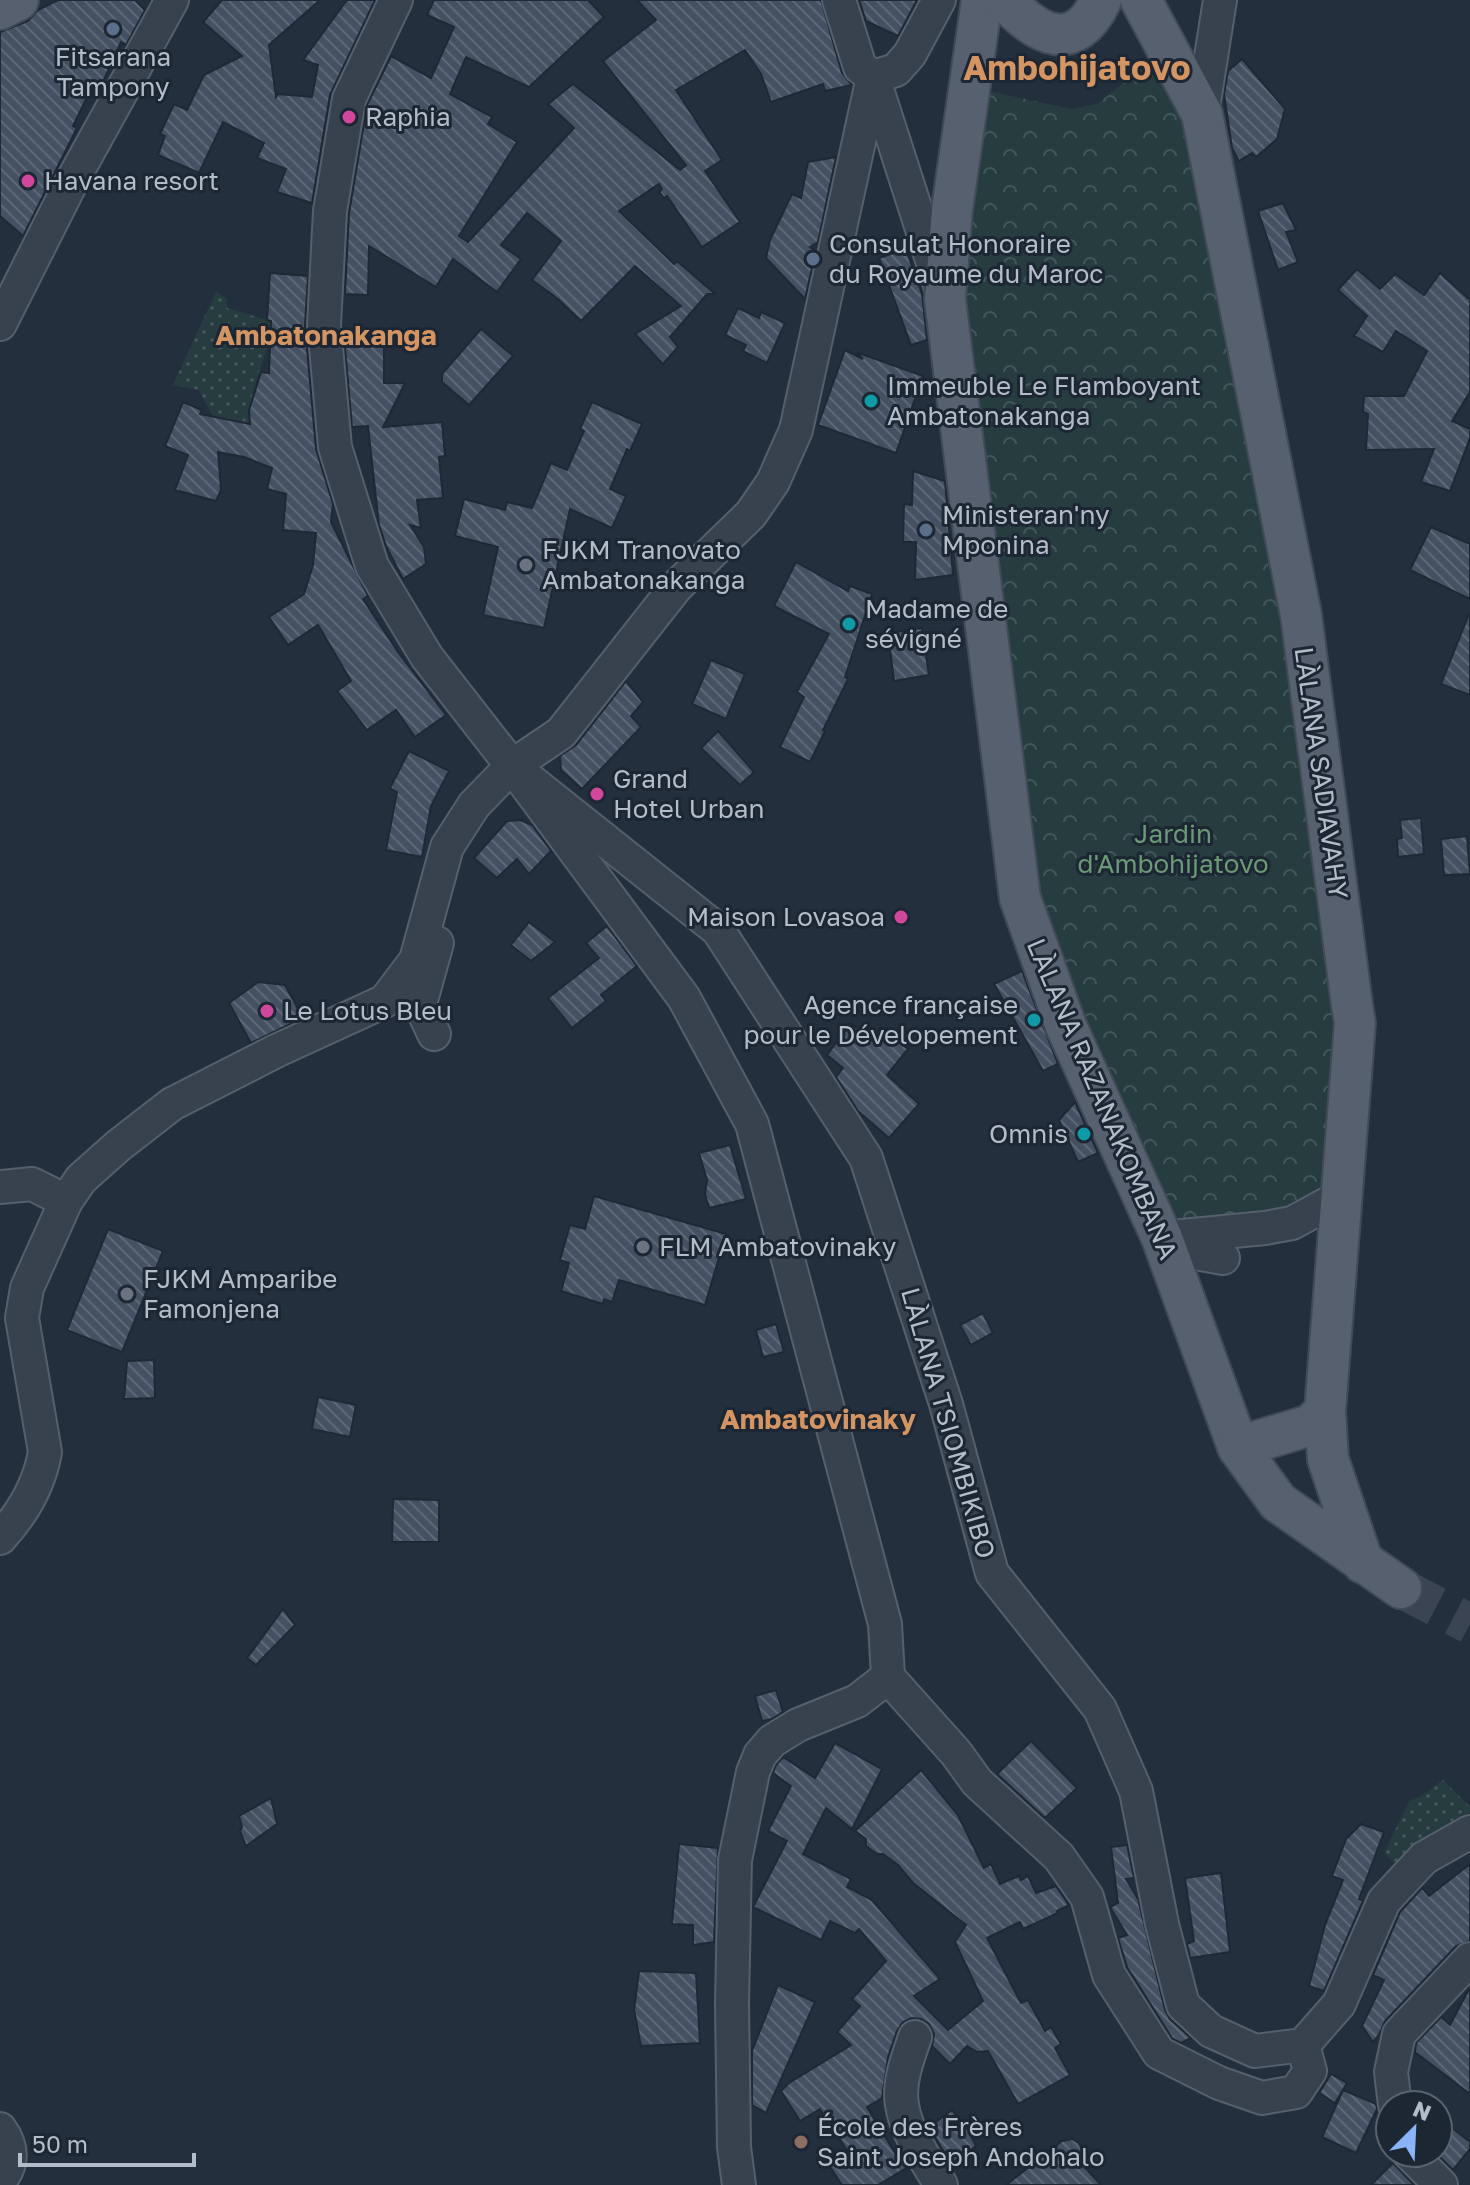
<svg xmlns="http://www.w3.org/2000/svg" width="1470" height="2185" font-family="'Golos Text',sans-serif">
<defs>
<pattern id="park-crowns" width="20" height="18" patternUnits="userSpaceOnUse" patternTransform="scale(2)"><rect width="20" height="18" fill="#263c3f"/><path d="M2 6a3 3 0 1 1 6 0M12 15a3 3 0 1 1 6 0" fill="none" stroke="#435659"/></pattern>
<pattern id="garden-dots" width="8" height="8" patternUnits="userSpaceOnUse" patternTransform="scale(2)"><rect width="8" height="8" fill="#263c3f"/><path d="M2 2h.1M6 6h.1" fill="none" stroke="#435659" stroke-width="1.8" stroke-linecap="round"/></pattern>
<pattern id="building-back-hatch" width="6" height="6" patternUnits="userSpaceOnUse" patternTransform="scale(2)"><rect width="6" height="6" fill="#455162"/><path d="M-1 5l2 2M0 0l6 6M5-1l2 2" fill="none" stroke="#5d6877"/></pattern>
</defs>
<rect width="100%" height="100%" fill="#242f3e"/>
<!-- park -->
<polygon fill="url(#park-crowns)" points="1147,64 1202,114 1330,833 1342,1196 1162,1238 1020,898 945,299 984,90 1071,109 1097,104"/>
<!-- garden -->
<g fill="url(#garden-dots)">
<path d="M216,292l11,7v9l40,12 4,4c-2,34 -24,66 -21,100l-37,-7 -14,-27 -26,-5z"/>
<polygon points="1443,1780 1470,1807 1470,1812 1437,1842 1399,1868 1384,1853 1409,1801 1420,1797"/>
</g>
<!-- building -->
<g fill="url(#building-back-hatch)" stroke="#1f2835" stroke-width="2">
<polygon points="58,0 135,0 145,10 126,45 121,42 98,93 91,89 73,126 77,128 23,236 0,216 0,32 28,21 38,10"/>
<polygon points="222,0 320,0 269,45 276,97 278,94 312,97 318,65 303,60 347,0 375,0 330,95 312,203 277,192 286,169 257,158 264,143 223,122 199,173 158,155 165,136 160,134 174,104 187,110 204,75 242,56 203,22"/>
<polygon points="434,0 588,0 604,17 529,87 466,57 450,94 492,117 488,124 517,142 459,236 468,242 574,128 548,104 573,84 680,170 686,165 603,61 656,20 637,0 821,0 842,73 852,85 825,91 823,84 771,102 761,74 745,50 676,90 722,160 705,171 740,222 702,247 667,196 664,198 659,192 662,189 659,184 619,211 674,264 677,261 715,294 707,294 670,337 678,347 663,364 635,334 681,306 635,266 581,321 558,299 532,280 561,241 527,213 501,245 521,259 497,292 453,259 436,287 369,246 368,295 345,294 349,213 367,105 391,56 431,78 454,27 427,15"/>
<polygon points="859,0 917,0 898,36 866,21"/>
<polygon points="1242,59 1285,109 1277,139 1256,157 1252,153 1239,161 1232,148 1224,94 1228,71"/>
<polygon points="836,157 818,242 810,247 816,251 805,299 766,258 770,240 792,194 801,198 808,162"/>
<polygon points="1283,203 1296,230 1286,232 1298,262 1278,270 1258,211"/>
<polygon points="906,249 922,294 927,340 911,345 879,258"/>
<polygon points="1357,269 1380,289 1395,274 1424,295 1440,273 1470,300 1470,392 1452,421 1470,429 1470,438 1450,491 1421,482 1434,449 1366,450 1368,414 1363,412 1364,396 1404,396 1427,351 1396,331 1383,352 1354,336 1367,316 1338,290"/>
<polygon points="270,273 308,276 305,326 316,449 333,504 331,522 368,596 363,599 398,652 446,715 415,737 396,710 367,730 337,691 351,681 318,625 288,645 269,617 304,594 313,565 316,533 283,530 286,494 267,489 272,468 244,457 218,452 221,490 216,501 175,490 188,455 165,446 183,402 202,410 200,414 250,424 249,410 261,372 269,373 271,321 267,320"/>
<polygon points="738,308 759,318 761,312 785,323 767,363 743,351 746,345 725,335"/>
<polygon points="481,329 513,356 469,405 442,382 442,374"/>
<polygon points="344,337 384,344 384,383 405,383 383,427 442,422 445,456 439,457 443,498 417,500 421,528 410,525 424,547 426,564 403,579 386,546 379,525 368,426 352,427"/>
<polygon points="845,350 863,359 856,352 923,376 896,453 818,425"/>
<polygon points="592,402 642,424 630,451 627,449 610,489 626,496 612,528 570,509 544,628 483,615 498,547 455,536 464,499 505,510 507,502 532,508 551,463 567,470 584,431 580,429"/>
<polygon points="913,471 945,481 953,575 915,580 916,542 903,542 904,504 912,505"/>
<polygon points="1431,527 1470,544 1470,599 1410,570"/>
<polygon points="796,562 848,591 850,586 872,594 845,677 848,679 823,730 825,731 810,762 780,747 804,697 797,692 829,634 774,606"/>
<polygon points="1469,614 1470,615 1470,695 1441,684"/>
<polygon points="922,628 929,675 894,681 888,633"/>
<polygon points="711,660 745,674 726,719 692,704"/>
<polygon points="626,681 643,702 631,716 641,727 582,789 561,770 560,756 576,745"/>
<polygon points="718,731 754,772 740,785 701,748"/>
<polygon points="409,751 449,771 431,806 422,857 386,850 397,792 390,788"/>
<polygon points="1421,818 1424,854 1398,857 1397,839 1402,838 1400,820"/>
<polygon points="520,820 532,825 551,851 529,874 517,859 497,878 474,858 507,821"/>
<polygon points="1467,836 1470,874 1444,875 1441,839"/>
<polygon points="529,922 555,942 531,961 511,945"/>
<polygon points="607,926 637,966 601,995 606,1001 572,1028 548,998 599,958 586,943"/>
<polygon points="1022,971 1058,1064 1043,1071 994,984"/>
<polygon points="258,982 285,985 303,1018 251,1043 229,1003"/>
<polygon points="851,1023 871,1039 880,1028 908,1049 887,1075 919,1104 889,1138 858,1111 836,1077 843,1068 827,1055"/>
<polygon points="1075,1102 1098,1153 1078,1162 1059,1120"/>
<polygon points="730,1145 746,1199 709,1208 705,1194 707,1180 699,1153"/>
<polygon points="594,1196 726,1234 705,1305 619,1280 612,1302 604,1299 603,1304 561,1291 569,1263 560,1260 570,1225 585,1229"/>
<polygon points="108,1229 163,1251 122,1352 67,1330"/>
<polygon points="983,1313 993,1333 971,1345 960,1325"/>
<polygon points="776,1324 784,1352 763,1357 756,1330"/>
<polygon points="154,1360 155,1398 124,1399 127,1361"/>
<polygon points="318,1397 356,1405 350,1437 312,1429"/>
<polygon points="393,1499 439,1500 439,1542 392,1542"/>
<polygon points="283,1609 295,1625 256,1665 247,1658"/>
<polygon points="776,1690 783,1712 772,1719 762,1721 755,1696"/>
<polygon points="1031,1741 1077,1788 1045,1818 997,1774"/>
<polygon points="835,1743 882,1769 852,1829 826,1808 803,1854 851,1879 847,1887 872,1900 940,1979 914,1996 948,2030 983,2001 955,1942 966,1925 913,1883 898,1865 883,1854 877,1854 866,1846 866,1839 855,1831 921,1770 958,1815 984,1868 991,1864 1000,1884 1019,1876 1021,1880 1028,1876 1036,1893 1056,1886 1069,1905 1057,1911 1058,1913 1023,1929 1020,1922 987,1938 1021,2003 1028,2000 1045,2031 1051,2027 1061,2044 1055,2048 1070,2075 1018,2104 988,2051 977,2052 967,2046 950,2064 932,2046 934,2034 929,2024 921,2019 912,2018 903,2022 897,2031 888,2057 882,2098 867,2107 895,2153 898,2150 908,2167 878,2185 842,2185 828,2164 848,2152 820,2109 800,2121 781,2091 789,2083 851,2045 837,2032 860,2006 852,1999 886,1961 859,1929 855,1933 830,1921 821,1940 753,1907 787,1841 768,1831 791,1786 773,1773 776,1765 783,1757 815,1778"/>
<polygon points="271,1798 277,1824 246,1846 240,1831 242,1827 239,1816"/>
<polygon points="1361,1824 1384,1832 1359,1899 1363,1901 1324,1991 1309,1986 1325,1925 1343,1880 1332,1876 1346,1839"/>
<polygon points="679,1844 718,1848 714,1942 693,1945 693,1925 672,1924"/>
<polygon points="1127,1845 1134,1878 1126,1879 1138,1899 1165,2010 1170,2019 1191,2038 1181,2043 1172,2038 1127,1967 1118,1938 1127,1935 1110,1907 1118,1903 1111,1847"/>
<polygon points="1470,1864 1470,1941 1456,1946 1385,2021 1379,2035 1373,2042 1362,2026 1384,1980 1373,1975 1400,1912 1422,1888 1429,1896"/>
<polygon points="1221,1873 1230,1952 1190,1958 1187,1944 1194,1941 1185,1878"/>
<polygon points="639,1971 696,1973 700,2043 641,2046 634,2010"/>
<polygon points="778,1985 815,2002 766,2113 752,2105 752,2051"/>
<polygon points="1470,1987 1470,2094 1415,2052 1416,2043 1441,2017 1450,2025"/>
<polygon points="1331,2074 1347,2083 1335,2103 1319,2093"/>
<polygon points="1343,2090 1376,2104 1377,2109 1356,2153 1322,2137"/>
<polygon points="952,2110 968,2130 976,2146 951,2164 929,2127"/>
<polygon points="1447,2124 1470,2142 1470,2149 1453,2170 1436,2153 1438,2153 1438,2135"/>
<polygon points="1072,2139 1079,2143 1082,2150 1079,2161 1101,2185 1006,2185 1062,2141"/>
<polygon points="1393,2163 1414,2185 1371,2185"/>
</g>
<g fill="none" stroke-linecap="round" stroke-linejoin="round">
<!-- major-tunnel -->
<polyline stroke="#3a4453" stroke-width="40" stroke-dasharray="40 20" stroke-linecap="butt" points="1401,1588 1470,1624"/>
<!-- minor casing -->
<g stroke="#565f6c" stroke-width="36">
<g id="minor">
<polyline points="396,0 349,99 330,211 324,325 335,447 372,566 427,657 512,766 684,998 752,1124 885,1624 888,1677"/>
<polyline points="839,0 860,67 873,77"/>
<polyline points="873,77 942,291"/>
<polyline points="873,77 896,70 910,54 939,0"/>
<polyline points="1202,114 1220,0"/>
<polyline points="0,324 71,183 172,0"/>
<polyline points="512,766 718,930 866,1158 946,1404 992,1573 1100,1709 1136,1791 1162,1924 1183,2005 1211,2031 1255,2051 1303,2045 1339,2004 1384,1901 1424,1858 1470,1832"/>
<polyline points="434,1034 420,1004 437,943"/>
<polyline points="0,1187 32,1184 66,1201"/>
<polyline points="1162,1238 1265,1228 1292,1223 1342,1196"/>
<polyline points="1167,1248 1223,1258"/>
<path d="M0,1538c23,-25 39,-52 45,-86l-23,-134 5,-30 39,-87 15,-22 37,-33 54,-42 104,-53 109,-50 31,-41 31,-113 27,-42 38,-39 49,-33 115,-146 75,-73 22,-32 23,-52 77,-353"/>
<polyline points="888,1677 956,1753 977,1782 1059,1857 1087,1897 1109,1975 1159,2053 1219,2083 1262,2098 1296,2092 1310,2071 1303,2045"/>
<path d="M915,2037c-7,20 -17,46 -13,68 4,28 25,56 39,80"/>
<polyline points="1395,2105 1391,2072 1399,2034 1470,1959"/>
<path d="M0,2129c12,16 14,35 0,51"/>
<polyline points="1409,2153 1441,2185"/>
<polyline points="739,2185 734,2147 732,2003 735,1860 753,1772 760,1755 772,1741 798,1725 857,1701 888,1677"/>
</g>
</g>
<!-- major casing -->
<g stroke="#414a57" stroke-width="44">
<g id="major">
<polyline points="982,0 952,210 945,299 1020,898 1066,1026 1162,1238 1238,1447 1278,1502 1401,1588"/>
<path d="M1005,0c33,36 70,55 96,0"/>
<polyline points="1141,0 1202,114 1301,615 1352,1005 1355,1023 1325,1411 1328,1459 1363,1563"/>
<polyline points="0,9 18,0"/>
<polyline points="1238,1447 1311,1425 1325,1411"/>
</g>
</g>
<!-- minor -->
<use href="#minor" stroke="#38414e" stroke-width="32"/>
<!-- major -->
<use href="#major" stroke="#56606e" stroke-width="40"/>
</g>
<!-- markers -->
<g fill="#5c6f8a" stroke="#1d2633" stroke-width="3">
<circle cx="113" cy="29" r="8"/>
<circle cx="813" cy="259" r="8"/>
<circle cx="926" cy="530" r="8"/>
</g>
<g fill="#d1479c" stroke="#1d2633" stroke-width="3">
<circle cx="349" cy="117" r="8"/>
<circle cx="28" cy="181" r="8"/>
<circle cx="597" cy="794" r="8"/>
<circle cx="901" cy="917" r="8"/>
<circle cx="267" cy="1011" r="8"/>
</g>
<g fill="#0f9aa8" stroke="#1d2633" stroke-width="3">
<circle cx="871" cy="401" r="8"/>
<circle cx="849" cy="624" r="8"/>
<circle cx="1034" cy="1020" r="8"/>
<circle cx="1084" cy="1134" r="8"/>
</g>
<g fill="#6b7280" stroke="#1d2633" stroke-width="3">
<circle cx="526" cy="565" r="8"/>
<circle cx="643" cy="1247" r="8"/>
<circle cx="127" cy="1294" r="8"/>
</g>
<circle fill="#8d6e63" stroke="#1d2633" stroke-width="3" cx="801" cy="2142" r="8"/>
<g text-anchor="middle" stroke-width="6" stroke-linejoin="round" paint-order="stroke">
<!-- poi labels -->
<g font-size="26" fill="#b4bcc9" stroke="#1d2633" text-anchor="start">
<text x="113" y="66" text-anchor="middle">Fitsarana<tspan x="113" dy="30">Tampony</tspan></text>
<text x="365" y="126">Raphia</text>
<text x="44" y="190">Havana resort</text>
<text x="829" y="253">Consulat Honoraire<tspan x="829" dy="30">du Royaume du Maroc</tspan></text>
<text x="887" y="395">Immeuble Le Flamboyant<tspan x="887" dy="30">Ambatonakanga</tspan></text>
<text x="942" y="524">Ministeran'ny<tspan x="942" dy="30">Mponina</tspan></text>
<text x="542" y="559">FJKM Tranovato<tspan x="542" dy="30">Ambatonakanga</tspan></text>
<text x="865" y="618">Madame de<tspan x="865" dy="30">sévigné</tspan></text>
<text x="613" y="788">Grand<tspan x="613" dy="30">Hotel Urban</tspan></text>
<text x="885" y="926" text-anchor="end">Maison Lovasoa</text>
<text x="1018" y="1014" text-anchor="end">Agence française<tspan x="1018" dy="30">pour le Dévelopement</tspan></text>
<text x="283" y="1020">Le Lotus Bleu</text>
<text x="1068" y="1143" text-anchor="end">Omnis</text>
<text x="659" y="1256">FLM Ambatovinaky</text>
<text x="143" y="1288">FJKM Amparibe<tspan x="143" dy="30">Famonjena</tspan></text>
<text x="817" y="2136">École des Frères<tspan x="817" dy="30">Saint Joseph Andohalo</tspan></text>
</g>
<!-- street labels -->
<g font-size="26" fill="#b4bcc9" stroke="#1d2633">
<text transform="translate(1321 773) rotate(82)" y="9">LÀLANA SADIAVAHY</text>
<text transform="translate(1102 1099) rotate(67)" y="9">LÀLANA RAZANAKOMBANA</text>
<text transform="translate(948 1423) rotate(74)" y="9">LÀLANA TSIOMBIKIBO</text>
</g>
<!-- park labels -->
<g font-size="26" fill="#6b9a76" stroke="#1d2633">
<text x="1173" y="843">Jardin<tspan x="1173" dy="30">d'Ambohijatovo</tspan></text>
</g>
<!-- neighbourhood labels -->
<g font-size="28" font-weight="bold" fill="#d59563" stroke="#1d2633">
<text x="326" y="345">Ambatonakanga</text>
<text x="818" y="1429">Ambatovinaky</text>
</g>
<!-- district labels -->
<g font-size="34" font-weight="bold" fill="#d59563" stroke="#1d2633">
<text x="1077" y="80">Ambohijatovo</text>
</g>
</g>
<!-- north arrow -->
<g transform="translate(1414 2129) rotate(24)"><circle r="38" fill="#1d2633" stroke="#59626f" stroke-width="2"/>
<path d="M0-6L14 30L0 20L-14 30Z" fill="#8ab4f8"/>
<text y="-12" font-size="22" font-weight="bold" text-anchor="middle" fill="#b4bcc9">N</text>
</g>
<!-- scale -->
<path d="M20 2153v12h174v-12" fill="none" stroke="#b4bcc9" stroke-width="4"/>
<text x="32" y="2153" font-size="24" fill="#b4bcc9" stroke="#1d2633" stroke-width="6" paint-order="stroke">50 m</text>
</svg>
